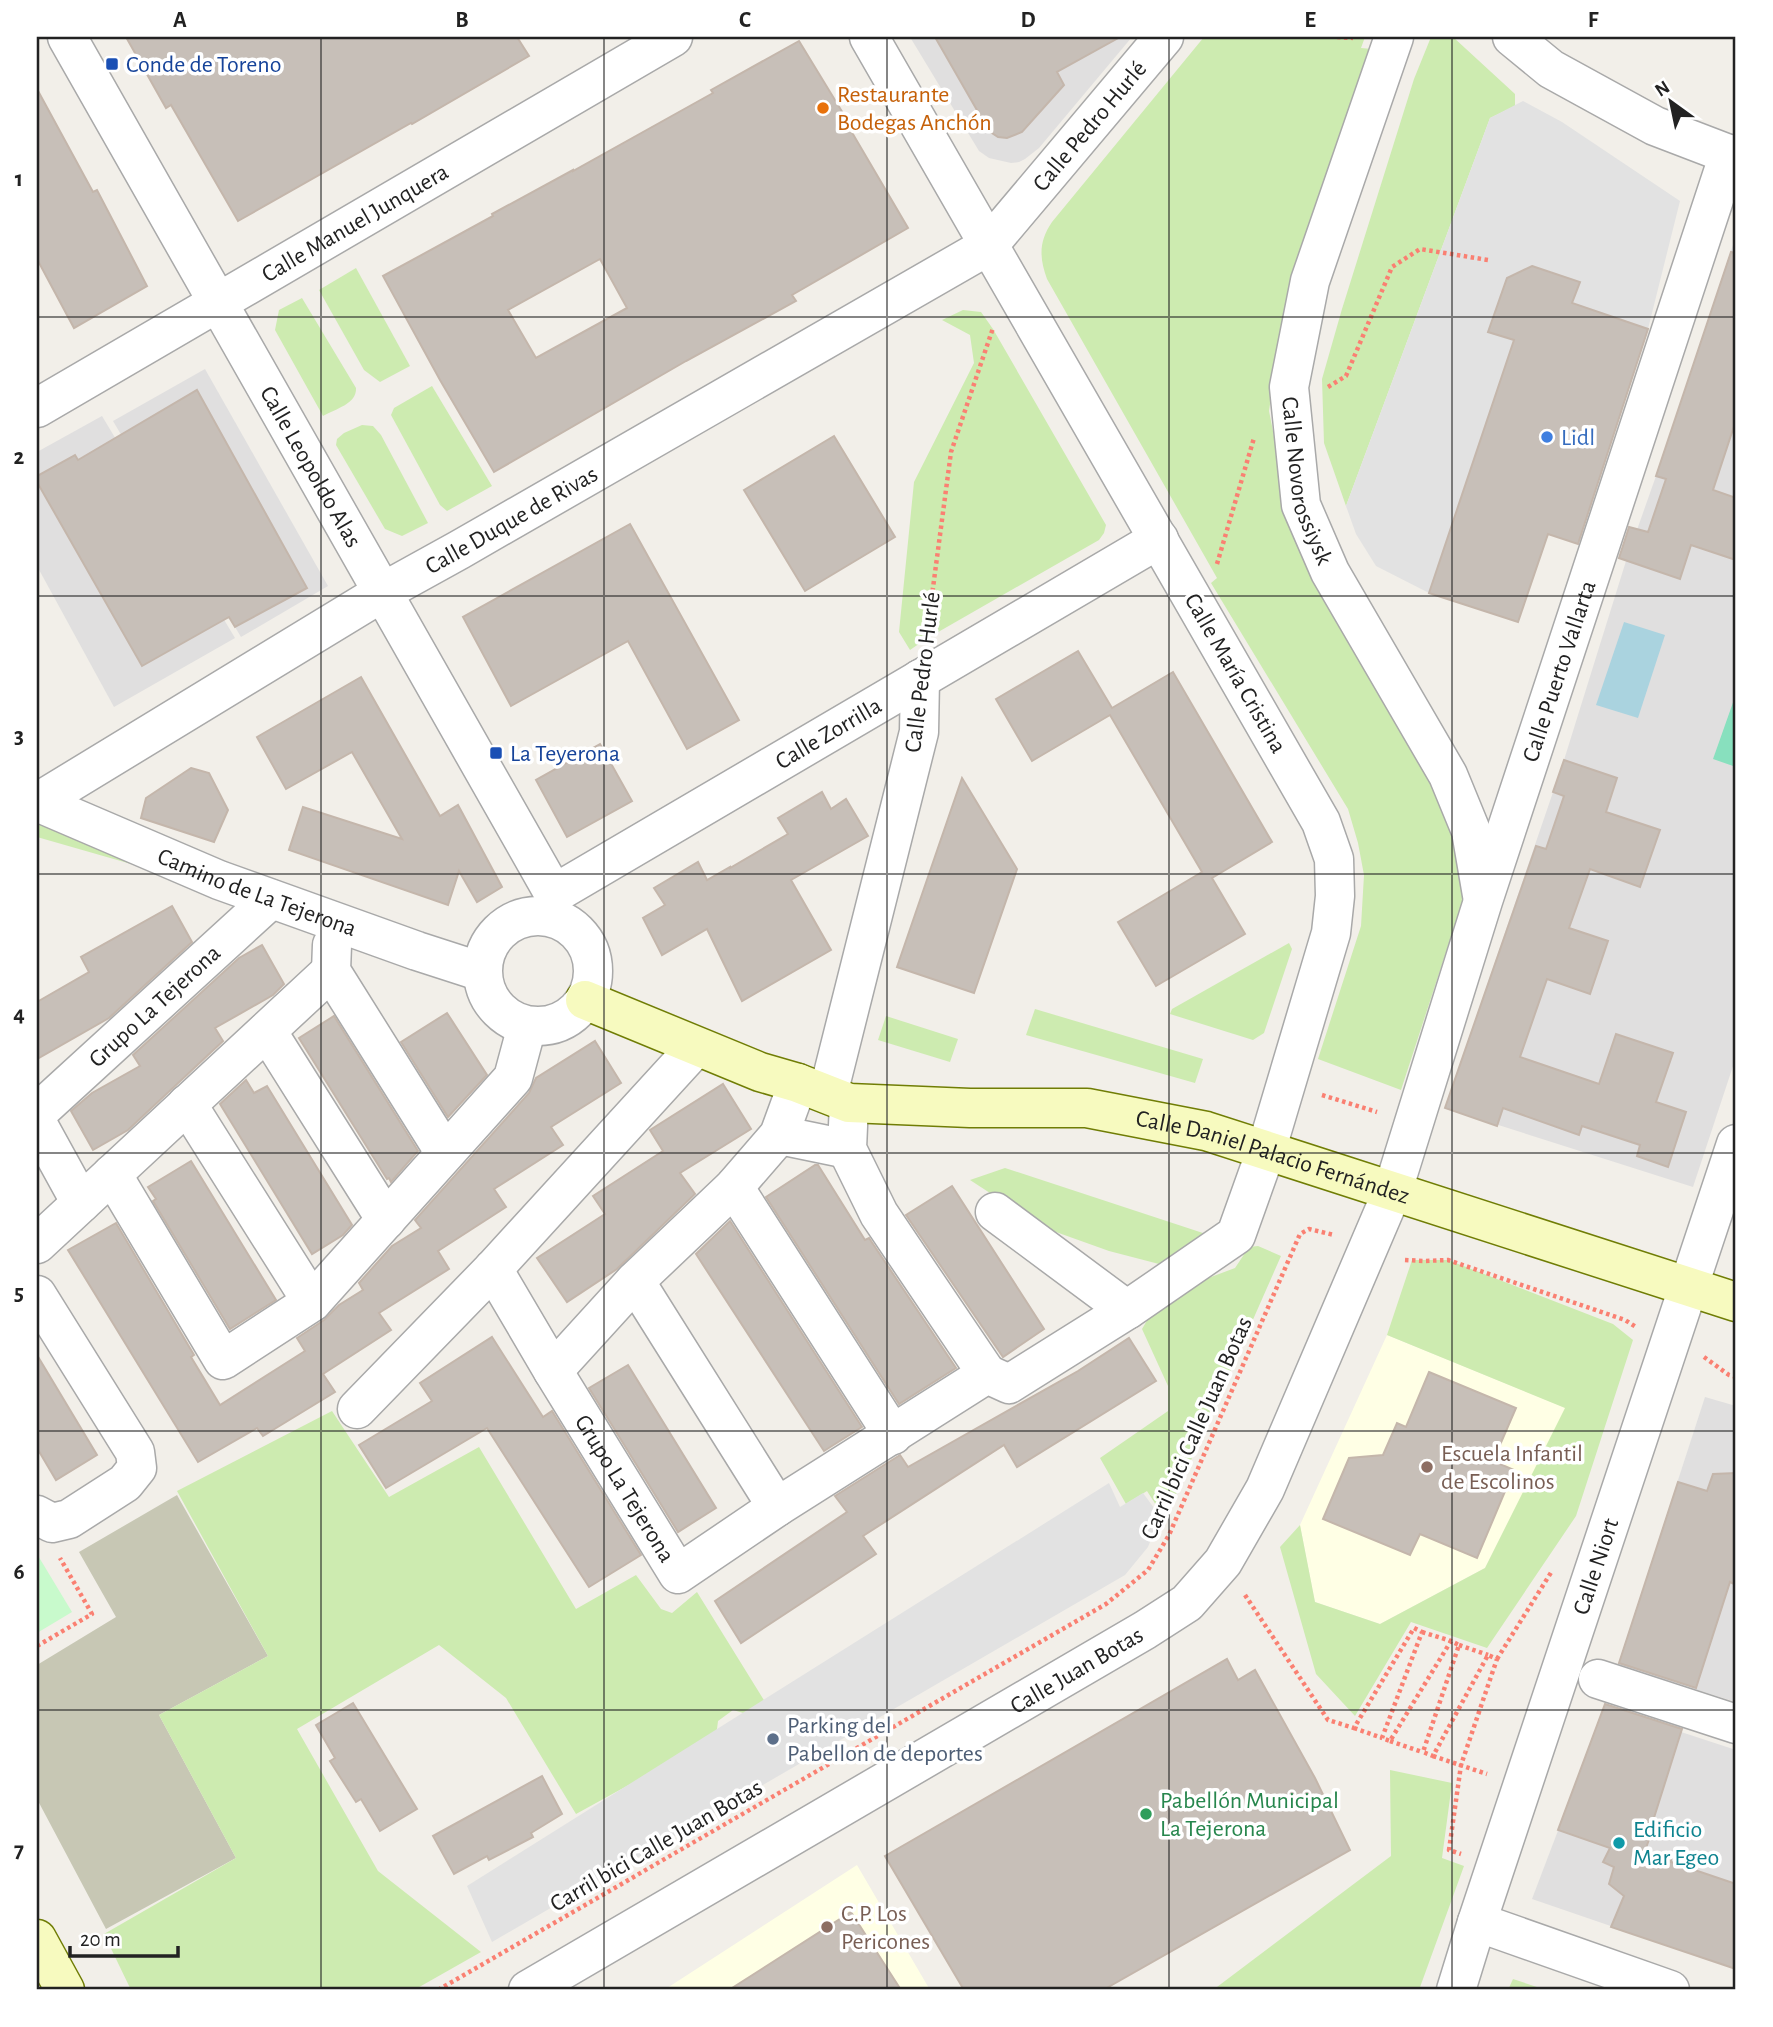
<svg xmlns="http://www.w3.org/2000/svg" width="1773" height="2027" font-family="'Alegreya Sans',sans-serif">
<rect width="100%" height="100%" fill="#f2efe9"/>
<!-- residential -->
<g fill="#e0dfdf">
<polygon points="910,37 1132,37 1039,148 1025,159 1019,162 1011,163 989,158 979,151"/>
<polygon points="1736,236 1736,1057 1693,1187 1445,1108 1564,760 1626,561 1656,476"/>
<polygon points="205,369 328,586 241,637 113,421"/>
<polygon points="102,416 235,638 114,707 37,566 37,452"/>
<polygon points="1705,1397 1736,1406 1736,1702 1618,1665"/>
<polygon points="1605,1707 1736,1750 1736,1969 1532,1899"/>
</g>
<!-- education -->
<g fill="#ffffe5">
<polygon points="1387,1335 1566,1408 1485,1568 1380,1624 1315,1602 1300,1525"/>
<polygon points="857,1865 930,1990 664,1990"/>
</g>
<!-- construction -->
<polygon fill="#c7c7b4" points="177,1495 268,1656 159,1715 236,1858 106,1929 37,1799 37,1665 116,1617 79,1552"/>
<!-- grass -->
<g fill="#cdebb0">
<path d="M1204,37h161l-4,11 11,1 -98,328 -5,34 10,50 146,303 41,106 -3,30 -62,190 -83,-31 43,-133 3,-51 -6,-32 -10,-34 -137,-226 6,-5 -170,-299c-8,-22 -8,-38 5,-57z"/>
<polygon points="1431,37 1453,37 1515,94 1515,106 1490,118 1346,506 1324,443 1322,379 1342,309 1414,79"/>
<polygon points="356,268 410,366 380,382 364,370 319,290"/>
<path d="M302,298l54,90c1,16 -21,21 -33,28l-48,-86 4,-20z"/>
<polygon points="963,310 981,312 993,329 1106,525 1104,533 1099,540 926,639 910,650 899,632 914,482 974,363 970,335 942,320"/>
<polygon points="432,386 492,486 447,511 440,505 391,415 394,408"/>
<polygon points="362,425 373,426 381,435 428,523 402,536 385,529 336,445 337,439 344,433"/>
<polygon points="37,821 180,878 37,837"/>
<polygon points="1289,943 1292,949 1264,1033 1253,1040 1170,1014 1172,1009"/>
<polygon points="1035,1009 1203,1059 1195,1083 1026,1035"/>
<polygon points="886,1016 958,1039 950,1062 878,1040"/>
<polygon points="1005,1168 1209,1235 1177,1261 1159,1264 1109,1251 1042,1227 970,1180"/>
<polygon points="1258,1246 1281,1256 1165,1519 1147,1491 1126,1504 1100,1458 1168,1411 1168,1386 1142,1329 1158,1302 1179,1289 1235,1268 1249,1247"/>
<polygon points="1412,1260 1448,1260 1613,1324 1633,1340 1576,1516 1487,1648 1411,1622 1355,1716 1316,1674 1280,1547 1300,1525 1315,1602 1380,1624 1485,1568 1565,1408 1387,1335"/>
<polygon points="332,1411 389,1497 479,1447 576,1609 636,1575 661,1609 672,1613 697,1592 767,1705 747,1714 733,1710 718,1721 716,1737 576,1814 506,1698 439,1645 297,1729 378,1871 481,1952 414,1990 131,1990 104,1934 236,1858 159,1715 268,1656 177,1491"/>
<polygon points="1390,1770 1452,1783 1442,1858 1464,1866 1419,1990 1213,1990 1391,1856"/>
<polygon points="1513,1979 1546,1990 1508,1990"/>
</g>
<!-- park -->
<polygon fill="#c8facc" points="37,1554 72,1612 37,1633"/>
<!-- pitch -->
<polygon fill="#88e0be" points="1736,694 1736,767 1713,759"/>
<!-- parking -->
<g fill="#e2e2e2">
<polygon points="1523,101 1562,122 1680,201 1648,329 1572,303 1579,282 1532,266 1507,278 1488,332 1514,340 1429,593 1376,566 1356,534 1346,506 1490,118"/>
<polygon points="1109,1483 1120,1507 1143,1493 1160,1516 1148,1547 1125,1575 492,1942 467,1886"/>
</g>
<!-- water -->
<polygon fill="#aad3df" points="1624,622 1665,635 1638,718 1596,705"/>
<!-- building -->
<g fill="#c7bfb8" stroke="#c4b6ab" stroke-width="2" fill-rule="evenodd">
<polygon points="126,37 517,37 529,56 412,124 411,123 238,221 171,105 166,108"/>
<polygon points="935,37 1120,37 1057,72 1064,85 1022,132 1007,138 998,137 989,131"/>
<path d="M799,41l50,82 -2,1 61,104 -116,67 4,6 -110,60 -192,111 -54,-92 -57,-104 110,-60 -1,-2 81,-44v1l140,-78 -2,-3zM600,259l27,49 -91,50 -28,-48z"/>
<polygon points="37,89 93,192 97,190 147,286 74,328 37,259"/>
<polygon points="1731,252 1736,253 1736,420 1713,490 1736,498 1736,560 1691,545 1680,579 1619,558 1629,527 1648,532 1666,479 1656,476"/>
<polygon points="1532,266 1580,282 1572,303 1648,329 1578,544 1548,534 1518,622 1429,593 1514,340 1488,332 1507,278"/>
<polygon points="197,390 307,588 235,627 229,617 142,666 37,482 37,476 75,455 78,460"/>
<polygon points="834,436 895,537 805,591 744,490"/>
<polygon points="630,524 739,720 687,749 628,641 511,706 463,617"/>
<polygon points="1078,651 1112,708 1173,672 1272,842 1212,878 1245,934 1156,986 1118,922 1202,872 1110,715 1032,761 996,699"/>
<polygon points="361,677 440,816 458,805 502,887 477,902 459,871 448,905 289,850 303,807 402,839 352,752 286,789 257,737"/>
<polygon points="600,744 632,801 567,837 536,780"/>
<polygon points="1564,760 1617,778 1606,812 1660,830 1640,887 1590,869 1569,928 1608,941 1590,994 1547,979 1520,1057 1599,1084 1616,1034 1673,1053 1656,1102 1686,1112 1668,1167 1637,1156 1640,1145 1582,1126 1579,1135 1503,1108 1497,1126 1445,1108 1536,846 1546,849 1564,796 1553,792"/>
<polygon points="191,768 209,773 228,810 214,842 141,818 146,798"/>
<polygon points="962,778 1017,869 974,993 897,967"/>
<polygon points="822,792 831,809 846,799 868,836 791,880 831,950 742,1001 707,929 662,955 643,918 665,905 654,888 698,862 707,880 730,867 730,868 788,834 778,818"/>
<polygon points="172,906 192,942 109,1018 37,1059 37,1002 89,972 81,957"/>
<polygon points="262,945 284,984 273,995 215,1028 223,1041 128,1130 93,1150 71,1111 92,1093 140,1066 133,1055 239,958"/>
<polygon points="447,1013 487,1075 448,1117 401,1042"/>
<polygon points="334,1016 418,1151 391,1182 389,1178 387,1179 299,1038"/>
<polygon points="595,1041 621,1083 551,1127 563,1145 494,1189 506,1207 438,1251 449,1269 379,1313 391,1330 323,1374 335,1392 263,1436 257,1428 198,1462 68,1250 116,1223 194,1355 191,1357 220,1405 305,1351 297,1338 324,1320 339,1305 363,1290 359,1283 392,1246 421,1228 415,1220 529,1093 536,1078"/>
<polygon points="246,1080 254,1093 267,1086 352,1225 343,1235 312,1254 220,1104"/>
<polygon points="723,1084 751,1129 680,1173 695,1194 617,1269 567,1302 537,1258 605,1214 593,1196 663,1151 650,1130"/>
<polygon points="191,1161 276,1300 230,1329 153,1201 156,1199 148,1187"/>
<polygon points="815,1165 818,1165 865,1240 869,1238 956,1368 899,1404 766,1197"/>
<polygon points="952,1186 1044,1329 1003,1357 906,1215"/>
<polygon points="730,1221 862,1427 824,1451 696,1254"/>
<polygon points="492,1337 543,1417 552,1411 641,1555 589,1587 487,1428 386,1488 359,1445 432,1401 420,1383"/>
<polygon points="1129,1338 1156,1381 1017,1467 1004,1445 863,1536 876,1554 741,1643 715,1601 847,1512 835,1496 900,1455 908,1467 1078,1371"/>
<polygon points="37,1355 97,1455 56,1480 37,1448"/>
<polygon points="628,1365 716,1508 678,1532 589,1388"/>
<polygon points="1429,1372 1516,1408 1493,1461 1514,1470 1477,1558 1420,1534 1410,1555 1323,1519 1349,1458 1383,1455 1397,1423 1406,1427"/>
<polygon points="1736,1473 1736,1585 1730,1582 1696,1688 1619,1663 1678,1482 1707,1491 1713,1474"/>
<polygon points="1227,1659 1238,1680 1255,1670 1315,1778 1350,1850 1103,1990 964,1990 885,1856"/>
<polygon points="353,1703 417,1809 380,1831 361,1799 356,1802 330,1761 335,1758 316,1725"/>
<polygon points="1605,1704 1682,1729 1652,1824 1654,1825 1645,1851 1671,1859 1671,1862 1736,1884 1736,1969 1611,1927 1624,1896 1609,1884 1614,1867 1603,1862 1610,1848 1558,1830"/>
<polygon points="542,1776 562,1814 531,1833 533,1837 489,1860 487,1856 454,1874 433,1836"/>
<polygon points="851,1912 901,1990 729,1990"/>
</g>
<g fill="none" stroke-linecap="round" stroke-linejoin="round">
<!-- street casing -->
<g stroke="#a9a9a9" stroke-width="41">
<g id="street">
<path id="s1" d="M67,37l487,857"/>
<path id="s2" d="M1394,37l-84,244 -21,106 12,118 29,67 118,203 23,56 11,64"/>
<polyline points="1512,37 1551,69 1655,126 1736,157"/>
<path id="s3" d="M37,408l636,-371"/>
<path id="s4" d="M37,802l182,78 198,71 65,21"/>
<path id="s5" d="M38,802l345,-210 76,-42 529,-304 176,-209"/>
<path id="s6" d="M554,894l605,-355"/>
<circle cx="538" cy="971" r="55"/>
<polyline points="332,945 331,971 445,1153"/>
<polyline points="267,1031 386,1220"/>
<polyline points="828,1094 919,732 920,679"/>
<polyline points="849,1103 847,1149 879,1214 987,1374"/>
<polyline points="187,1104 312,1302"/>
<path id="s7" d="M37,1113l234,-214"/>
<polyline points="37,1123 81,1203"/>
<polyline points="779,1135 847,1149"/>
<polyline points="112,1174 223,1360 312,1302 513,1078 527,1026"/>
<polyline points="734,1187 893,1435"/>
<polyline points="995,1212 1127,1310"/>
<polyline points="37,1244 331,971"/>
<path id="s8" d="M493,1269l60,102 125,203 99,-67 210,-133 22,10 118,-74 109,-75 30,-84 65,-218 4,-37 -1,-37 -13,-37 -452,-785"/>
<polyline points="635,1281 777,1507"/>
<polyline points="37,1295 135,1452 137,1468 125,1483 69,1519 52,1523 37,1515"/>
<polyline points="553,1371 635,1281 734,1187 779,1135 798,1083"/>
<polyline points="357,1409 493,1269 696,1047"/>
<polyline points="1598,1679 1736,1724"/>
<polyline points="1477,1922 1670,1990"/>
<path id="s9" d="M528,1990l617,-360 42,-27 36,-41 42,-73 128,-299 90,-289 246,-747"/>
<path id="s10" d="M1456,1990l21,-68 259,-778"/>
</g>
</g>
<!-- secondary casing -->
<g stroke="#707d05" stroke-width="41">
<g id="secondary">
<path id="s11" d="M585,1000l175,72 38,11 51,20 121,5h117l119,23 530,171"/>
<polyline points="37,1939 65,1990"/>
</g>
</g>
<!-- path -->
<g stroke="#fa8072" stroke-width="4.5" stroke-dasharray="3.5 3.5" stroke-linecap="butt">
<polyline points="1337,37 1353,38"/>
<polyline points="1328,387 1346,376 1392,267 1420,249 1488,260"/>
<polyline points="1217,564 1254,438"/>
<polyline points="927,633 951,452 993,328"/>
<polyline points="1322,1095 1377,1112"/>
<polyline points="1405,1260 1424,1261 1448,1260 1625,1320 1636,1327"/>
<polyline points="1704,1357 1729,1375 1736,1377"/>
<polyline points="1245,1595 1328,1720 1354,1728 1414,1628 1422,1632 1382,1738 1390,1741 1451,1641 1459,1645 1423,1752 1433,1756 1488,1655 1497,1659 1461,1765 1449,1850 1461,1854"/>
<polyline points="1422,1632 1451,1641"/>
<polyline points="1459,1645 1488,1655"/>
<polyline points="37,1646 92,1614 60,1558"/>
<polyline points="1497,1659 1552,1571"/>
<polyline points="1354,1728 1382,1738"/>
<polyline points="1390,1741 1422,1752"/>
<polyline points="1433,1756 1487,1774"/>
<polyline points="438,1990 1106,1604 1148,1570 1169,1535 1300,1234 1309,1229 1334,1235"/>
</g>
<!-- street -->
<use href="#street" stroke="#fff" stroke-width="38"/>
<!-- secondary -->
<use href="#secondary" stroke="#f7fabf" stroke-width="38"/>
</g>
<!-- grid -->
<path fill="none" stroke="#222" stroke-width="2" stroke-opacity="0.55" d="M321,37v1953M604,37v1953M887,37v1953M1169,37v1953M1452,37v1953M37,317h1699M37,596h1699M37,874h1699M37,1153h1699M37,1431h1699M37,1710h1699"/>
<!-- markers -->
<g fill="#1a4fb4" stroke="#fff" stroke-width="2.5">
<rect x="105" y="57" width="14" height="14" rx="3.5"/>
<rect x="489" y="746" width="14" height="14" rx="3.5"/>
</g>
<circle fill="#e8710a" stroke="#fff" stroke-width="2.5" cx="823" cy="108" r="7"/>
<circle fill="#3f7fe0" stroke="#fff" stroke-width="2.5" cx="1547" cy="437" r="7"/>
<g fill="#8d6e63" stroke="#fff" stroke-width="2.5">
<circle cx="1427" cy="1467" r="7"/>
<circle cx="827" cy="1927" r="7"/>
</g>
<circle fill="#5c6f8a" stroke="#fff" stroke-width="2.5" cx="773" cy="1739" r="7"/>
<circle fill="#2e9e5b" stroke="#fff" stroke-width="2.5" cx="1146" cy="1814" r="7"/>
<circle fill="#0f9aa8" stroke="#fff" stroke-width="2.5" cx="1619" cy="1843" r="7"/>
<g text-anchor="middle" stroke-width="7" stroke-linejoin="round" paint-order="stroke">
<!-- transit labels -->
<g font-size="24" fill="#164399" stroke="#fff" text-anchor="start">
<text x="126" y="72">Conde de Toreno</text>
<text x="510" y="761">La Teyerona</text>
</g>
<!-- food labels -->
<g font-size="24" fill="#c56008" stroke="#fff" text-anchor="start">
<text x="837" y="102">Restaurante<tspan x="837" dy="28">Bodegas Anchón</tspan></text>
</g>
<!-- street labels -->
<g font-size="24" fill="#222" stroke="#fff">
<text dy="8" stroke="none"><textPath href="#s5" startOffset="1258">Calle Pedro Hurlé</textPath></text>
<text dy="8" stroke="none"><textPath href="#s3" startOffset="368">Calle Manuel Junquera</textPath></text>
<text dy="8" stroke="none"><textPath href="#s1" startOffset="494">Calle Leopoldo Alas</textPath></text>
<text dy="8" stroke="none"><textPath href="#s2" startOffset="462">Calle Novorossiysk</textPath></text>
<text dy="8" stroke="none"><textPath href="#s5" startOffset="551">Calle Duque de Rivas</textPath></text>
<text dy="8" stroke="none"><textPath href="#s9" startOffset="1773">Calle Puerto Vallarta</textPath></text>
<text transform="translate(922 672) rotate(-83)" y="8">Calle Pedro Hurlé</text>
<text transform="translate(1236 673) rotate(60)" y="8">Calle María Cristina</text>
<text dy="8" stroke="none"><textPath href="#s6" startOffset="318">Calle Zorrilla</textPath></text>
<text dy="8" stroke="none"><textPath href="#s4" startOffset="238">Camino de La Tejerona</textPath></text>
<text dy="8" stroke="none"><textPath href="#s7" startOffset="159">Grupo La Tejerona</textPath></text>
<text dy="8" stroke="none"><textPath href="#s11" startOffset="714">Calle Daniel Palacio Fernández</textPath></text>
<text transform="translate(1196 1428) rotate(-66)" y="8">Carril bici Calle Juan Botas</text>
<text dy="8" stroke="none"><textPath href="#s8" startOffset="256">Grupo La Tejerona</textPath></text>
<text dy="8" stroke="none"><textPath href="#s10" startOffset="446">Calle Niort</textPath></text>
<text dy="8" stroke="none"><textPath href="#s9" startOffset="635">Calle Juan Botas</textPath></text>
<text transform="translate(656 1845) rotate(-30)" y="8">Carril bici Calle Juan Botas</text>
</g>
<!-- shop labels -->
<g font-size="24" fill="#366cbe" stroke="#fff" text-anchor="start">
<text x="1561" y="445">Lidl</text>
</g>
<!-- education labels -->
<g font-size="24" fill="#785e54" stroke="#fff" text-anchor="start">
<text x="1441" y="1461">Escuela Infantil<tspan x="1441" dy="28">de Escolinos</tspan></text>
<text x="841" y="1921">C.P. Los<tspan x="841" dy="28">Pericones</tspan></text>
</g>
<!-- service labels -->
<g font-size="24" fill="#4e5e75" stroke="#fff" text-anchor="start">
<text x="787" y="1733">Parking del<tspan x="787" dy="28">Pabellon de deportes</tspan></text>
</g>
<!-- leisure labels -->
<g font-size="24" fill="#27864d" stroke="#fff" text-anchor="start">
<text x="1160" y="1808">Pabellón Municipal<tspan x="1160" dy="28">La Tejerona</tspan></text>
</g>
<!-- culture labels -->
<g font-size="24" fill="#0d838f" stroke="#fff" text-anchor="start">
<text x="1633" y="1837">Edificio<tspan x="1633" dy="28">Mar Egeo</tspan></text>
</g>
</g>
<!-- border -->
<rect width="1773" height="2027" fill="none" stroke="#ffffff" stroke-width="77"/>
<!-- north arrow -->
<g transform="translate(1671 102) rotate(327)" stroke="#ffffff" stroke-width="5" paint-order="stroke">
<path d="M0-5L12 26L0 18L-12 26Z" fill="#222222"/>
<text y="-10" font-size="19" font-weight="bold" text-anchor="middle" fill="#222222">N</text>
</g>
<!-- scale -->
<path d="M70 1946v10h108v-10" fill="none" stroke="#222222" stroke-width="3.5"/>
<text x="80" y="1946" font-size="21" fill="#222222" stroke="#ffffff" stroke-width="5" paint-order="stroke">20 m</text>
<rect x="38" y="38" width="1696" height="1950" fill="none" stroke="#222" stroke-width="2.5"/>
<g font-size="23" text-anchor="middle" font-weight="bold" fill="#222">
<text x="180" y="27">A</text>
<text x="462" y="27">B</text>
<text x="745" y="27">C</text>
<text x="1028" y="27">D</text>
<text x="1310" y="27">E</text>
<text x="1593" y="27">F</text>
<text x="19" y="186">1</text>
<text x="19" y="464">2</text>
<text x="19" y="743">3</text>
<text x="19" y="1021">4</text>
<text x="19" y="1300">5</text>
<text x="19" y="1579">6</text>
<text x="19" y="1857">7</text>
</g>
</svg>
